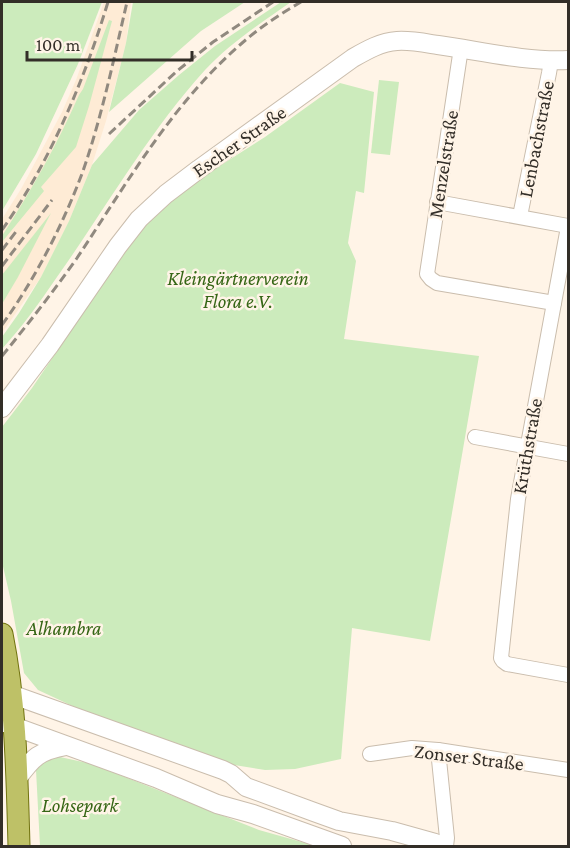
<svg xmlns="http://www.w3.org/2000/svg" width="570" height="848" font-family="'Crimson Pro',serif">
<rect width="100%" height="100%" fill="#fff4e7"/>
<!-- built -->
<polygon fill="#feebd5" points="104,2 131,2 126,43 106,121 92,165 69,221 41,277 2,333 2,219 21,189 62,112 76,80"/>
<!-- green -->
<g fill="#ccebbc">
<polygon points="2,2 102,2 78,64 36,154 2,211"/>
<polygon points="133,2 245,2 201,31 109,112 126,43"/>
<path d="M281,2h10c-29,20 -62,42 -86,68 -57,63 -99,138 -148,207 -17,25 -35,50 -55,72v-12l17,-24 22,-36 28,-56 23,-56 47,-55 40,-35 36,-29z"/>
<path d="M109,20l3,1 -23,85 -13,41 -35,40 3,4 -42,51v-6c29,-45 55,-91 77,-141l4,-6z"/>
<polygon points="379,80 399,82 390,155 371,153"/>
<polygon points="340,83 374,92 364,193 356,191 348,243 356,261 344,339 479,356 430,641 352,628 341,759 295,769 265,770 228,764 107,722 38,690 24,673 11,601 2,562 2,427 32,388 125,251 157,211 182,190 265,137"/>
<polygon points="51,213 18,277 2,304 2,275"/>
<polygon points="60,757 92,764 259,830 316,846 40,846 36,770 45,761"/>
</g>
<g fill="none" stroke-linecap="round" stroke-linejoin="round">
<!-- street casing -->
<g stroke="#cabdad" stroke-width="16">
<g id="street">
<polyline points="461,48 427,274 431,279 437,283 554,303"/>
<polyline points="437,202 568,226"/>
<polyline points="520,216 549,73 551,61"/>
<polyline points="568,227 518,499 501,658 503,661 507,664 568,675"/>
<polyline points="475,437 568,454"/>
<polyline points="438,750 447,838 446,846"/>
<polyline points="370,754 412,748 438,750 568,770"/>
</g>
</g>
<!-- secondary casing -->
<g stroke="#cabdad" stroke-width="20">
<g id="secondary">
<path d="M2,408l48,-63 68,-99 21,-27 14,-13 13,-12 33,-25 154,-111c14,-8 28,-16 44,-17 13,-1 28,2 41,4 43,6 87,17 130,15"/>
<polyline points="2,691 223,770 231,774 246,787 314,812 339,821 392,831 435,843 443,846"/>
<polyline points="2,722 156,778 217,804 253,814 342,846"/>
<path d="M17,779c16,-22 22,-28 49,-33"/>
</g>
</g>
<!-- primary casing -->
<g stroke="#71730f" stroke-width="23">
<path id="primary" d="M2,634c14,70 15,141 17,212"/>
</g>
<!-- street -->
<use href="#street" stroke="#fff" stroke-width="14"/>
<!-- secondary -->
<use href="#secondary" stroke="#fff" stroke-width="18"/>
<!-- primary -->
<use href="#primary" stroke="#bec167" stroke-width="21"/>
<!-- rail -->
<g stroke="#90897f" stroke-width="3" stroke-dasharray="9 4.5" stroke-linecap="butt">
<polyline points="109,134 177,71 213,42 273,2"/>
<path d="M2,230c48,-68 82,-149 106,-228"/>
<polyline points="2,250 18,229"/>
<polyline points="2,266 52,200"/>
<path d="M2,325c33,-46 61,-100 81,-154 19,-55 31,-113 44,-169"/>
<path d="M2,356c26,-32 51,-64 75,-98 50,-75 95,-154 164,-214 18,-16 39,-30 60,-42"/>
</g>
</g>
<g text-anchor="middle" stroke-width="5" stroke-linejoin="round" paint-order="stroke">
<!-- street labels -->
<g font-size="20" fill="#332e28" stroke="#fff4e7">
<text transform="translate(536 139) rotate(-79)" y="7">Lenbachstraße</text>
<text transform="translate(239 141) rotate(-35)" y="7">Escher Straße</text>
<text transform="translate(443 164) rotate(-81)" y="7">Menzelstraße</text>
<text transform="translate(527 446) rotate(-80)" y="7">Krüthstraße</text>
<text transform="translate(469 757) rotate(7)" y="7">Zonser Straße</text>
</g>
<!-- park labels -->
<g font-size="20" font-style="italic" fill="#366615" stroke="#fff4e7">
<text x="238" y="285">Kleingärtnerverein<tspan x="238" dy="23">Flora e.V.</tspan></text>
<text x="64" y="635">Alhambra</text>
<text x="80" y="812">Lohsepark</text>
</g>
</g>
<!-- border -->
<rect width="570" height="848" fill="none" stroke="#332e28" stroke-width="6"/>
<!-- scale -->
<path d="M27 51v9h165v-9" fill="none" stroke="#332e28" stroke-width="3"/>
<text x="36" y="51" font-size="18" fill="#332e28" stroke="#fff4e7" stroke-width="4.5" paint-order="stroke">100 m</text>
</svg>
